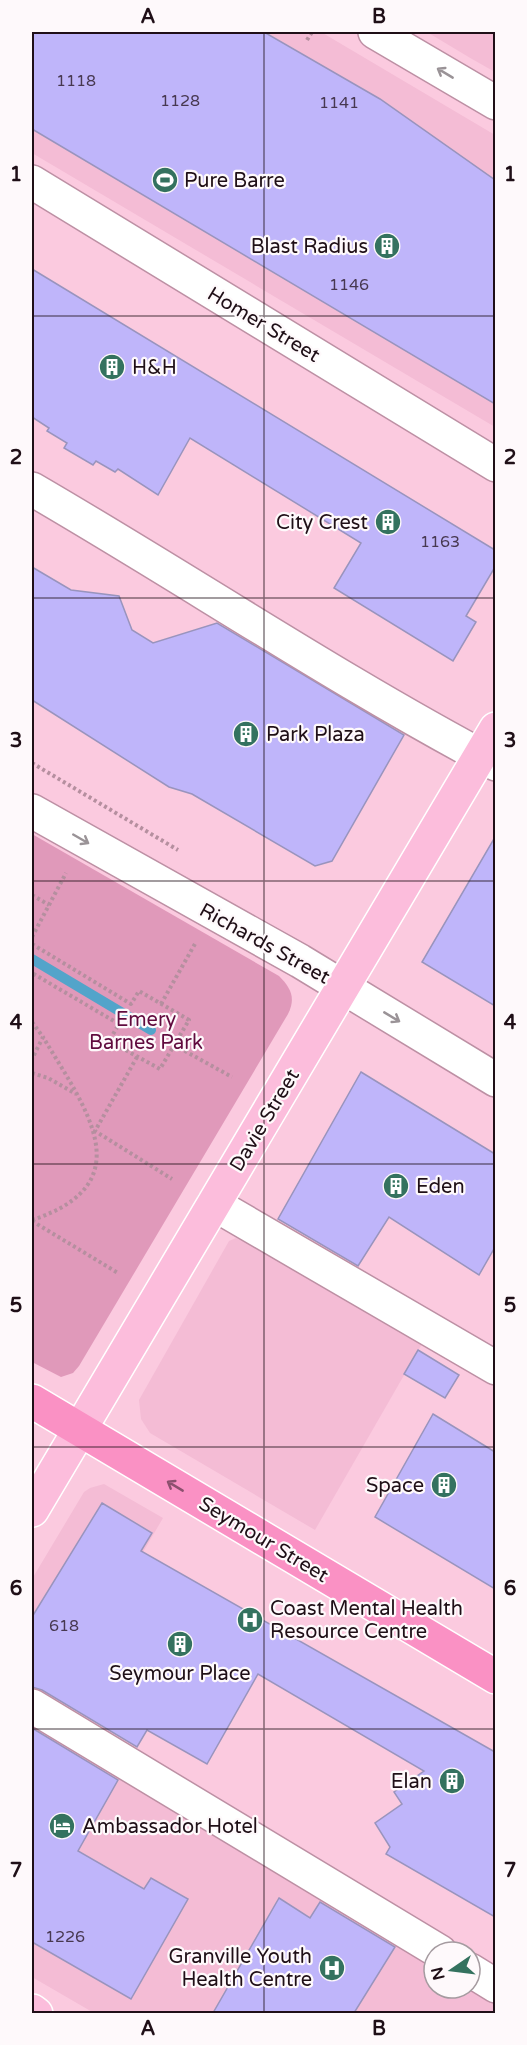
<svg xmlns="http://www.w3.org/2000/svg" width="527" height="2045" font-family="'Varela Round',sans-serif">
<rect width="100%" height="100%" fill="#fbcadf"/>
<!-- built -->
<g fill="#f4bcd5">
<polygon points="32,32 321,32 495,135 495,427 32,153"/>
<polygon points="427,32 495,32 495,72 472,59"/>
<polygon points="236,1238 430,1330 315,1530 150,1433 141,1419 139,1400 229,1241"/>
<polygon points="104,1484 163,1518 47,1716 434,1952 434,1988 495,1986 495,2013 94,2013 32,1977 32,1579 84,1492 90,1488"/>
</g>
<!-- green -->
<path fill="#e099ba" d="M32,834l247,142c12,12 17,22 9,38l-209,352 -6,7 -12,4 -29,-15z"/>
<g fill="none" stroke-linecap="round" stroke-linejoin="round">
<!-- stream -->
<polyline stroke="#53a4ca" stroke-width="10" points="32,959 151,1030"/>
</g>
<!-- building -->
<g fill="#bfb5fa" stroke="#9994bd" stroke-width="1.5">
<polygon points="32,32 264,32 380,99 495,180 495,404 32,129"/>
<polygon points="32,269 495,550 495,567 466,616 476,622 453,661 334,588 361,543 190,438 158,495 118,469 115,472 96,461 93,465 64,448 67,443 47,431 49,428 32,417"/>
<polygon points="32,567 71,590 119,596 132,630 153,643 217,623 404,735 332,861 315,866 192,794 169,787 32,700"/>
<polygon points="495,837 495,1006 422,962"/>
<polygon points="361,1072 495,1154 495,1247 479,1275 389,1217 358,1266 278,1219"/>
<polygon points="418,1350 459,1375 445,1398 404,1374"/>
<polygon points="433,1414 495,1452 495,1589 375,1517"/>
<polygon points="102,1503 152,1533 141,1551 495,1752 495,1917 386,1854 390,1847 375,1823 402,1804 394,1792 424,1771 258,1674 207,1764 147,1730 137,1747 42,1690 32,1687 32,1617"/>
<polygon points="32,1728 118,1780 78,1851 144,1889 151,1878 188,1899 131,1999 32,1942"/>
<polygon points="279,1898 310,1918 320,1902 395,1947 354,2013 213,2013"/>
</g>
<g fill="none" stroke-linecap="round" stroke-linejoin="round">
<!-- minor casing -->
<g stroke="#bd90a4" stroke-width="36">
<g id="minor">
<polyline points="375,32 496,103"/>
<polyline points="32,182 496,465"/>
<path d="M32,489c155,90 305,191 464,275"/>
<polyline points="32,811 300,961 496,1080"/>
<polyline points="214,1204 496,1368"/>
<polyline points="32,1706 440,1952"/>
<polyline points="470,1970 496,1986"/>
</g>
</g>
<!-- major casing -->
<g stroke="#fff" stroke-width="36">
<g id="major">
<polyline points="32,1510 496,729"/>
<polyline points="32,2011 36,2014"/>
</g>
</g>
<!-- highway casing -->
<g stroke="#fff" stroke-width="36">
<polyline id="highway" points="32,1401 496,1677"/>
</g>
<!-- path -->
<g stroke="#b58f9f" stroke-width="4" stroke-dasharray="3 3" stroke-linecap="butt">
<polyline points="307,40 312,32"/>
<polyline points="32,763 178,850"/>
<polyline points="32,895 49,905"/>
<polyline points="32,937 66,873"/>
<polyline points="32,944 131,1004 139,991 189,1020 160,1069 109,1041 119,1024 32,973"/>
<polyline points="161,1004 196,942"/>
<polyline points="32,1022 43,1037 32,1059"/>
<polyline points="174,1045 232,1077"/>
<polyline points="137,1057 95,1131 172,1179"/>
<polyline points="32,1073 48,1078 76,1094"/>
<path d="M32,1220c113,-37 52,-114 11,-183"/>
<polyline points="32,1221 118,1273"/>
</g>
<!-- minor -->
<use href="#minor" stroke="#fff" stroke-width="33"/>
<!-- major -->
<use href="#major" stroke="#fcbddc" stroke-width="33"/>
<!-- highway -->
<use href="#highway" stroke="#fa91c4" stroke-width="33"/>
</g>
<!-- one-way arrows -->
<defs><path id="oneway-shaft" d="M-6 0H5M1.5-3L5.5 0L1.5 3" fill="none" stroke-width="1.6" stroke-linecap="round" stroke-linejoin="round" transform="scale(1.5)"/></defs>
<g stroke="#9a9397">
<use href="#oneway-shaft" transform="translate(445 73) rotate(-149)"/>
<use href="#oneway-shaft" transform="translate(81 839) rotate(30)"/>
<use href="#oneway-shaft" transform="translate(392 1017) rotate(31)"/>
</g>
<use stroke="#8c506e" href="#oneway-shaft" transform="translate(175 1486) rotate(-149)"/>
<!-- grid -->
<path fill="none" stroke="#1f0f17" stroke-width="1.5" stroke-opacity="0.55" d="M264,32v1982M32,316h464M32,598h464M32,881h464M32,1164h464M32,1447h464M32,1729h464"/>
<!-- icons -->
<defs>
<g id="stadium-disc" transform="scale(1.35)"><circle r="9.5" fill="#34725f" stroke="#fef9fb"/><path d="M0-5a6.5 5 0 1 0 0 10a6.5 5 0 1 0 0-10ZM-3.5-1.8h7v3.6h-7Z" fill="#fff"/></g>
<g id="building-disc" transform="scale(1.35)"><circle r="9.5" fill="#34725f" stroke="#fef9fb"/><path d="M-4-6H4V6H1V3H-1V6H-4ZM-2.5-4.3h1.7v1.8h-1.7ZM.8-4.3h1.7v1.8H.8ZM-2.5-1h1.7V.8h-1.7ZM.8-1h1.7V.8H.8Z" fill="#fff"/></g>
<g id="hospital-disc" transform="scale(1.35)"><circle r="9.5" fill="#34725f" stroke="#fef9fb"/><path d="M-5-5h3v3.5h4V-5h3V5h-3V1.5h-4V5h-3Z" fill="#fff"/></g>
<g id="hotel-disc" transform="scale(1.35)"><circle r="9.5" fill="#34725f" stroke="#fef9fb"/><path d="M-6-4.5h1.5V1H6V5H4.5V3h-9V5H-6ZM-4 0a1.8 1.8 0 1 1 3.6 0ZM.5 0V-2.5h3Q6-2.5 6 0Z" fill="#fff"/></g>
</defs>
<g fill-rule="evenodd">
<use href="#stadium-disc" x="165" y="180"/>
<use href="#building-disc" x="387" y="246"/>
<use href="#building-disc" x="112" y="367"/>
<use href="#building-disc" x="388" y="522"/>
<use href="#building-disc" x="246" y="734"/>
<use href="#building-disc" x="396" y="1186"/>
<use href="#building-disc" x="444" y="1485"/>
<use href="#hospital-disc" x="250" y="1620"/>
<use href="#building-disc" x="180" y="1644"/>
<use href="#building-disc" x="452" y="1781"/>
<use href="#hotel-disc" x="62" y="1826"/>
<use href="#hospital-disc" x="332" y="1968"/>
</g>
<g text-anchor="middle" stroke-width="4.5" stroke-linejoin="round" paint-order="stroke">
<!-- number labels -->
<g font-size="16" fill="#473850">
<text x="76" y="86">1118</text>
<text x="180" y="106">1128</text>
<text x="339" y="108">1141</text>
<text x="349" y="290">1146</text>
<text x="440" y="547">1163</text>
<text x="64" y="1631">618</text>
<text x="65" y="1942">1226</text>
</g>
<!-- poi labels -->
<g font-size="20" fill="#1f0f17" stroke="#fef9fb" text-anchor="start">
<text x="184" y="187">Pure Barre</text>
<text x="368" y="253" text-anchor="end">Blast Radius</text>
<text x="132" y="374">H&amp;H</text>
<text x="368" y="529" text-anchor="end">City Crest</text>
<text x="266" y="741">Park Plaza</text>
<text x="416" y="1193">Eden</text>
<text x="424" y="1492" text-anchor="end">Space</text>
<text x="270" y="1615">Coast Mental Health<tspan x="270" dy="23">Resource Centre</tspan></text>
<text x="180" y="1680" text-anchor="middle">Seymour Place</text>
<text x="432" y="1788" text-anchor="end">Elan</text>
<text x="82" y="1833">Ambassador Hotel</text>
<text x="312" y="1963" text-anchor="end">Granville Youth<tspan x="312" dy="23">Health Centre</tspan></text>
</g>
<!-- street labels -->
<g font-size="20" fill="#1f0f17" stroke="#fef9fb">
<text transform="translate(264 324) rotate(31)" y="7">Homer Street</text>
<text transform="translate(265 943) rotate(29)" y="7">Richards Street</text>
<text transform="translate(264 1120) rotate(-59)" y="7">Davie Street</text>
<text transform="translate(264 1539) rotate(31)" y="7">Seymour Street</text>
</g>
<!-- park labels -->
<g font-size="20" fill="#600a3e" stroke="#fef9fb">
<text x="146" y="1026">Emery<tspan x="146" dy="23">Barnes Park</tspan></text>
</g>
</g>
<!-- border -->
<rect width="527" height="2045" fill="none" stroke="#fef9fb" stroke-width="66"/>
<!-- north arrow -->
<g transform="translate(452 1970) rotate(256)"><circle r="28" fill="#fef9fb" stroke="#a59ba0" stroke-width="1.5"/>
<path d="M0-4.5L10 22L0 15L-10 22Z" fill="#34725f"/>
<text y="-9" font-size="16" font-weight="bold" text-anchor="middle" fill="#1f0f17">N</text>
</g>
<rect x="33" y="33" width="461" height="1979" fill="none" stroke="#1f0f17" stroke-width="2"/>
<g font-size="20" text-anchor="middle" font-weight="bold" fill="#1f0f17">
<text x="148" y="23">A</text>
<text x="379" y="23">B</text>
<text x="16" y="181">1</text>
<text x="510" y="181">1</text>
<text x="16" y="464">2</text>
<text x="510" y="464">2</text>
<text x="16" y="747">3</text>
<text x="510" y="747">3</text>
<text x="16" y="1029">4</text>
<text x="510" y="1029">4</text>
<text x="16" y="1312">5</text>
<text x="510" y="1312">5</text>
<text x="16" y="1595">6</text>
<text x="510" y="1595">6</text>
<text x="16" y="1877">7</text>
<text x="510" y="1877">7</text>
<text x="148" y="2035">A</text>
<text x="379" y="2035">B</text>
</g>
</svg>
